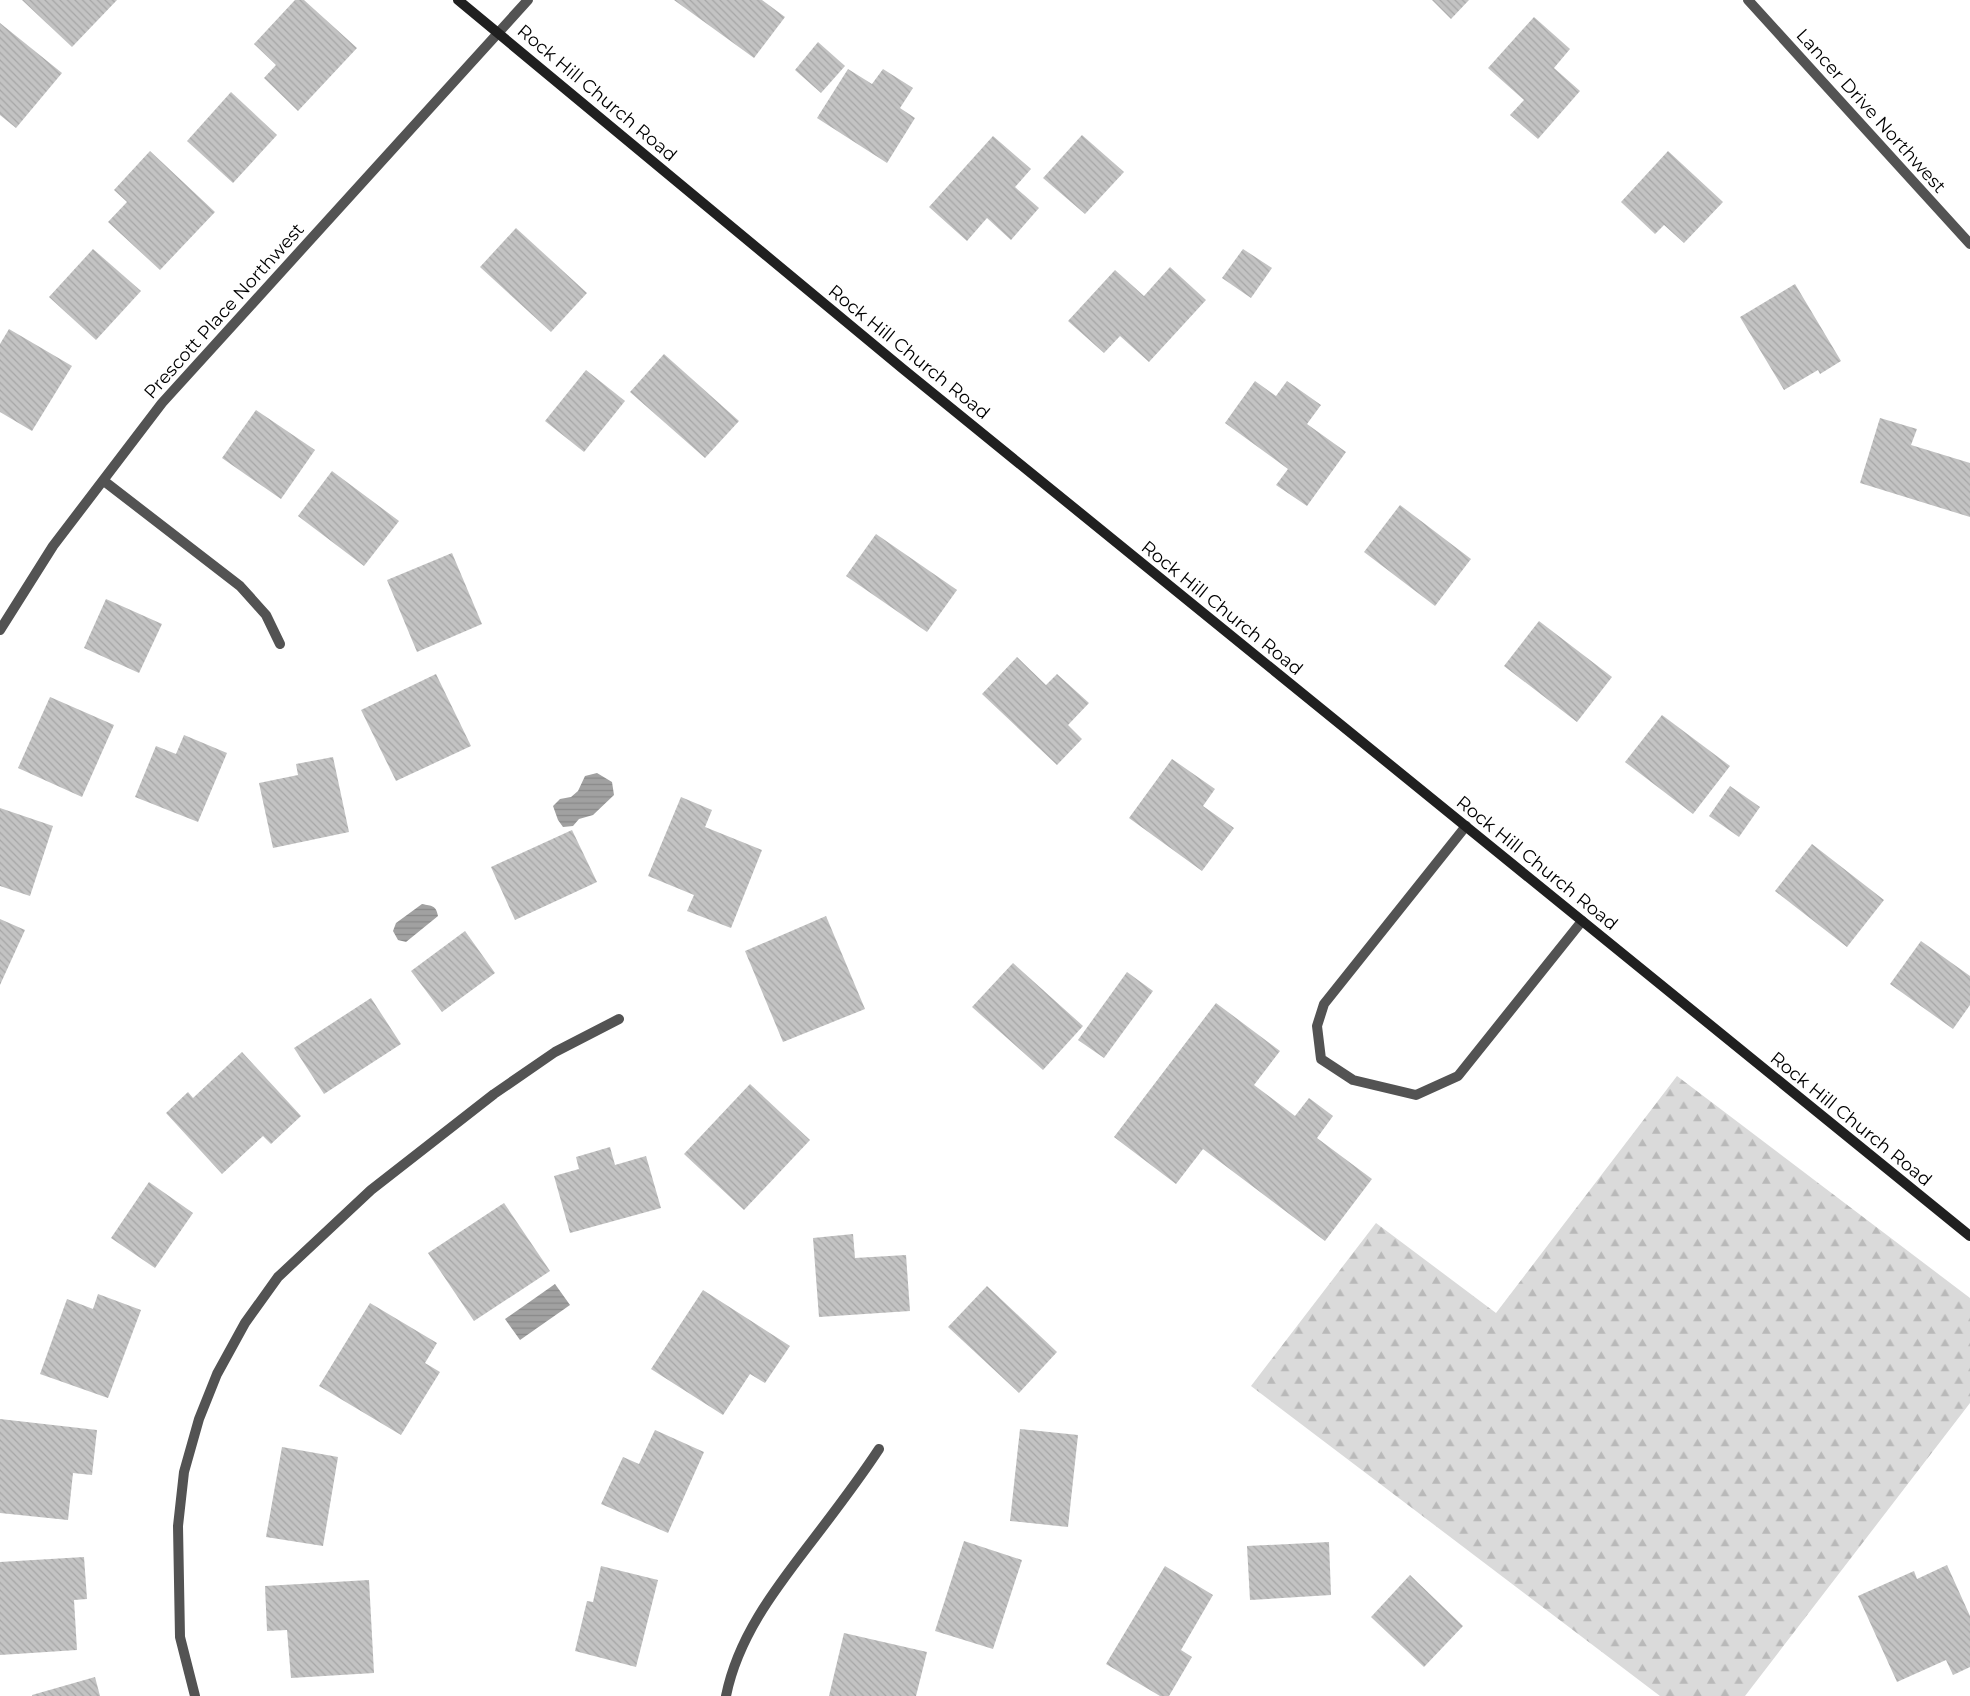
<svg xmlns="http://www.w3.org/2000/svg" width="1970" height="1696" font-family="Montserrat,sans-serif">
<defs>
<pattern id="forest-firs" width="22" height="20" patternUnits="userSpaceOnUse" patternTransform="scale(1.25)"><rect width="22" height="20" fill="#dadada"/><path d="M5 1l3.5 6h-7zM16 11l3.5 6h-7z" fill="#b9b9b9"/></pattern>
<pattern id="water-rules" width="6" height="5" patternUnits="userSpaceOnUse" patternTransform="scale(1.25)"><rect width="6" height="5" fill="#a1a1a1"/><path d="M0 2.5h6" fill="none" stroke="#898989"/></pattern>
<pattern id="building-back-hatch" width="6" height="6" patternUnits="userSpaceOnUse" patternTransform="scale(1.25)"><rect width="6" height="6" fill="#c3c3c3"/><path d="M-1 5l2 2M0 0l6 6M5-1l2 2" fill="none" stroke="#a6a6a6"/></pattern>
</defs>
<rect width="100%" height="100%" fill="#fff"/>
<!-- forest -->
<polygon fill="url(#forest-firs)" points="1677,1076 1970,1298 1970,1403 1745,1696 1660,1696 1251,1386 1376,1223 1496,1313"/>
<!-- water -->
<g fill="url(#water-rules)">
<polygon points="597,773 612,782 614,795 593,815 579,819 573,826 563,827 558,820 553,806 560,799 571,797 578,791 585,776"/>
<path d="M422,904c10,2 14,1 16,12l-32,26 -8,-2 -5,-9 3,-8z"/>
<polygon points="555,1284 570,1305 520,1340 505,1319"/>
</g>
<!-- building -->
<g fill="url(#building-back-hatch)">
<polygon points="22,0 117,0 72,47"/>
<polygon points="295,0 304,0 357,48 298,111 264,78 276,65 254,44"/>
<polygon points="674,0 762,0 785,17 754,58"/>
<polygon points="1432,0 1469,0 1451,19"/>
<polygon points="1534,17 1570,49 1554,68 1580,91 1538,139 1510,115 1524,100 1488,68"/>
<polygon points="0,23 62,73 16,128 0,115"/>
<polygon points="818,42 845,66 821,93 795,70"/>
<polygon points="848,69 872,84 883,69 913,88 900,108 915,118 887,163 817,118"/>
<polygon points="231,92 277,135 233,183 187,141"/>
<polygon points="1082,135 1124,172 1085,214 1043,178"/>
<polygon points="993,136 1031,169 1015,187 1039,208 1011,240 987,218 967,241 929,207"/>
<polygon points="150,151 215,212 160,270 108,222 127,202 114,190"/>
<polygon points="1668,151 1723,202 1684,243 1664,225 1655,234 1621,202"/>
<polygon points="516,228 587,293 551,332 480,267"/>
<polygon points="93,249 141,291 96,340 49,297"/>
<polygon points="1243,249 1272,268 1251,298 1222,278"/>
<polygon points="1170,267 1206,300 1149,362 1120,336 1104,353 1068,321 1115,270 1144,296"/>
<polygon points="1795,284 1841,361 1820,374 1818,370 1784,390 1740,317"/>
<polygon points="9,329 72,366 32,431 0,412 0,344"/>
<polygon points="664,354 739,421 705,458 630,392"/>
<polygon points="586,370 625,401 584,452 545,421"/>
<polygon points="1255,381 1276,396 1287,381 1321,405 1307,424 1346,452 1307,506 1276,485 1288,469 1225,423"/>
<polygon points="256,410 315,450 281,499 222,458"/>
<polygon points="1880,418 1917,429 1911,445 1970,463 1970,517 1860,483"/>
<polygon points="332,471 399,521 364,566 298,516"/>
<polygon points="1400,505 1471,559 1435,606 1364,552"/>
<polygon points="876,534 957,590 927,632 846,576"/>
<polygon points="452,553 482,624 417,652 387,580"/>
<polygon points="106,599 162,624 139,673 84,648"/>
<polygon points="1539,621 1612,677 1577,722 1504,666"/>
<polygon points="1017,657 1046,685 1057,674 1089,703 1068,725 1082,739 1057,765 982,694"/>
<polygon points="436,674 471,746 396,781 361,710"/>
<polygon points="50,697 114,725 82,797 18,768"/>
<polygon points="1662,715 1730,766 1693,814 1625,762"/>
<polygon points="184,735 227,753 198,822 135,797 156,746 176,754"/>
<polygon points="333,757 349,832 273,848 259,783 298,775 296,764"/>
<polygon points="1172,759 1215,789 1203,806 1234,828 1202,871 1129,818"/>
<polygon points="1730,786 1760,807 1739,837 1709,816"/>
<polygon points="681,797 712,810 705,827 762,850 731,928 687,911 694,895 648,876"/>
<polygon points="0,808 53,826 30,896 0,886"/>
<polygon points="572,830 597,882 515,920 491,867"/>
<polygon points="1812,844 1884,900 1847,947 1775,891"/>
<polygon points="826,916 865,1009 783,1042 745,951"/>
<polygon points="0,919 25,930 0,985"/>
<polygon points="465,931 495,973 442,1012 411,971"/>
<polygon points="1921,941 1970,976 1970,1005 1953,1029 1890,984"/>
<polygon points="1013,963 1083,1026 1043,1070 972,1007"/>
<polygon points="1127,972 1153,991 1104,1058 1078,1040"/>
<polygon points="371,998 401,1044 324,1094 294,1048"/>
<polygon points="1216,1003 1280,1051 1254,1085 1295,1116 1309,1098 1333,1116 1317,1138 1372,1179 1325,1241 1203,1149 1176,1184 1114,1137"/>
<polygon points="242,1052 301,1116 271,1144 263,1136 222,1174 166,1113 188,1092 193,1098"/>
<polygon points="750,1084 810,1140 744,1210 684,1154"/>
<polygon points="610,1147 615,1165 646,1156 661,1208 570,1233 554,1176 579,1169 576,1157"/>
<polygon points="149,1182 193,1213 155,1268 111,1238"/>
<polygon points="504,1203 550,1271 474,1321 428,1253"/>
<polygon points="853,1234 855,1258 906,1255 910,1311 819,1317 813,1238"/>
<polygon points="987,1286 1057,1352 1019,1393 948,1327"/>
<polygon points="703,1290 790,1346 765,1383 750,1374 723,1415 651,1369"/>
<polygon points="98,1294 141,1310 108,1398 40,1374 67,1299 93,1309"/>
<polygon points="370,1303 437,1343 425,1363 440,1372 401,1435 319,1386"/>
<polygon points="0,1419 97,1430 92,1475 73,1473 68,1520 0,1513"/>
<polygon points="1020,1429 1078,1435 1068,1527 1010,1521"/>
<polygon points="655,1430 704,1452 668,1533 601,1504 623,1457 639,1464"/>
<polygon points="282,1447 338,1457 323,1546 266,1537"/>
<polygon points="964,1541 1022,1560 993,1649 935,1631"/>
<polygon points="1329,1542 1331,1595 1250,1600 1247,1546"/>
<polygon points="84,1557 87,1599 74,1600 77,1650 0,1655 0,1562"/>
<polygon points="1947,1565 1970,1616 1970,1667 1953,1675 1946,1660 1897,1682 1858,1596 1914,1571 1917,1579"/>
<polygon points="601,1566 658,1580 636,1667 575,1651 587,1601 593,1602"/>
<polygon points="1165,1566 1213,1595 1181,1650 1192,1657 1169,1696 1160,1696 1106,1664"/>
<polygon points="1410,1575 1463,1626 1424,1667 1371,1617"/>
<polygon points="369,1580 374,1673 291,1678 287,1630 267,1631 265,1586"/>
<polygon points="844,1633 927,1652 916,1696 829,1696"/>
<polygon points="95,1677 100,1696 32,1696 32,1695"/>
</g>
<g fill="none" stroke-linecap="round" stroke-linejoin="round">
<!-- lane -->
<polyline stroke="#535353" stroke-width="10" points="1466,826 1324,1004 1317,1026 1321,1059 1353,1080 1416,1095 1458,1076 1582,921"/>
<!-- street -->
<g stroke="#535353" stroke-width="10">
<polyline points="1748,0 1970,244"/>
<polyline points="104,481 240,586 266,615 280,644"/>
<polyline points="0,630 53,546 162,403 528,0"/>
<polyline points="195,1696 180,1637 178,1526 184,1472 199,1419 217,1374 245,1323 278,1277 371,1190 494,1094 555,1052 619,1019"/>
<path d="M726,1696c12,-60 50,-108 86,-155 23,-30 46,-60 67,-92"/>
</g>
<!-- secondary -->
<polyline stroke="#202020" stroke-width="10" points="458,0 903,369 1970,1236"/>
</g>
<g text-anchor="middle" stroke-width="5" stroke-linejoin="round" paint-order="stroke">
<!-- street labels -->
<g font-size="18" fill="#000" stroke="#fff">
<text transform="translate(597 93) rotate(40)" y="6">Rock Hill Church Road</text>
<text transform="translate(1871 111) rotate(48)" y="6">Lancer Drive Northwest</text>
<text transform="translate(224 311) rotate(-48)" y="6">Prescott Place Northwest</text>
<text transform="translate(909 352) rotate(39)" y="6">Rock Hill Church Road</text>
<text transform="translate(1222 608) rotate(39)" y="6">Rock Hill Church Road</text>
<text transform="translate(1537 863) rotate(39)" y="6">Rock Hill Church Road</text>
<text transform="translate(1851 1119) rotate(39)" y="6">Rock Hill Church Road</text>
</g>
</g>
</svg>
